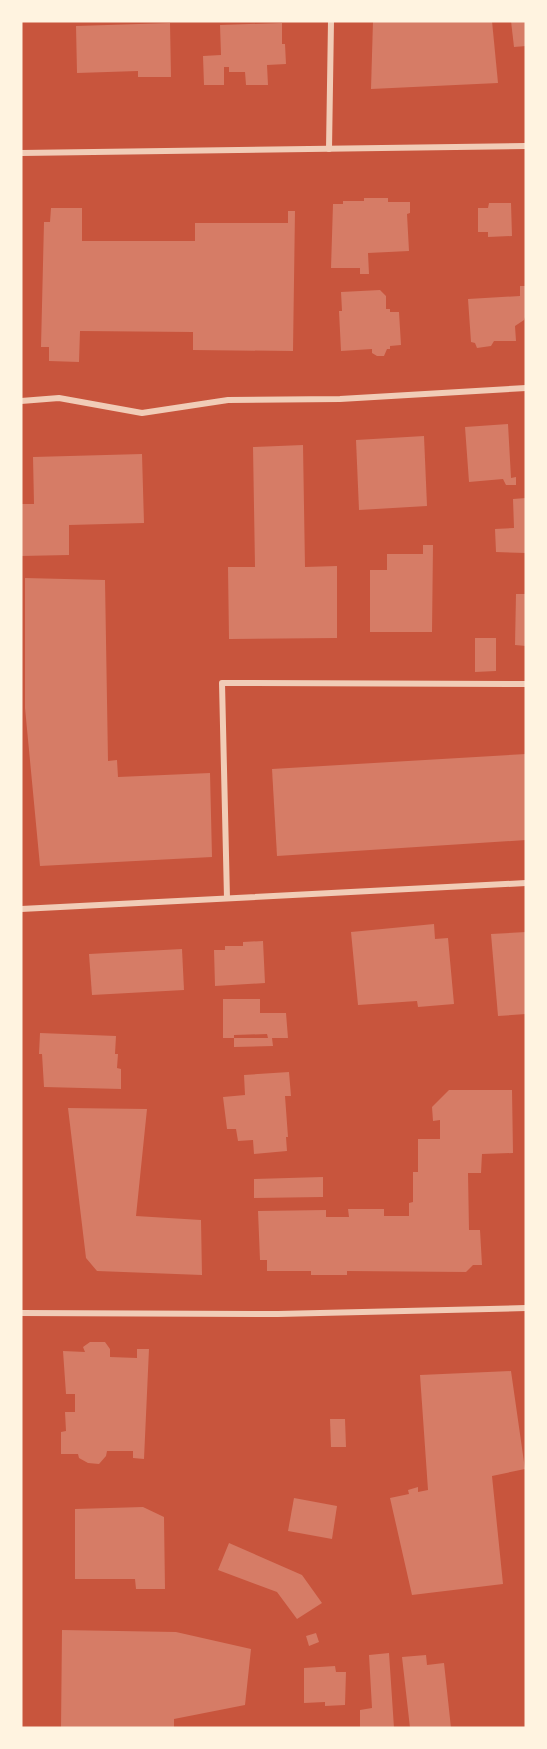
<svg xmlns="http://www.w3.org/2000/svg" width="547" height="1749" font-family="Lora,serif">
<rect width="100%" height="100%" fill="#c8553d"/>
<!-- building -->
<g fill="#d67c66">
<polygon points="373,21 492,21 498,83 371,89"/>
<polygon points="511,21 526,21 526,46 514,47"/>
<polygon points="170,23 171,77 138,77 138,71 77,73 76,26"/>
<polygon points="282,23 282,44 285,44 286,64 267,65 268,85 246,85 245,72 229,72 229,67 224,67 224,85 204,85 203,56 221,55 220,25"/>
<polygon points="364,198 388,198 388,202 410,202 410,213 407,214 409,251 368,253 369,274 360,274 360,268 331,268 333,204 343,204 343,201 364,201"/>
<polygon points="489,203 511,203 512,236 488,237 488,232 478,232 478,208 488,208"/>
<polygon points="51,208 82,208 82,241 195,241 195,223 288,223 288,211 295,211 293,351 193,350 193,332 80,331 79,362 49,361 49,347 41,347 44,222 50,222"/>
<polygon points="520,286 526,286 526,314 524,320 515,326 516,341 494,341 491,346 477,348 475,343 471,342 468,299 520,296"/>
<polygon points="380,290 386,296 386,309 390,309 390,312 399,312 401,345 390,346 390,349 387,349 384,356 377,356 372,353 372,349 341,351 339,311 342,311 341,292"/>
<polygon points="508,424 511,478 516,477 516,485 506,485 503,479 469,482 465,427"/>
<polygon points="424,436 427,506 359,510 356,440"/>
<polygon points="303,445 305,567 337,566 337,638 229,639 228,567 255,567 253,447"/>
<polygon points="142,454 144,523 69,525 69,555 21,556 21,504 34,504 33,457"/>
<polygon points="526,498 526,553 496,552 495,529 514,528 513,499"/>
<polygon points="423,545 433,545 432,632 370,632 370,570 387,570 387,554 423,554"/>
<polygon points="25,578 105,580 108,761 117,760 118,777 210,773 212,857 40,866 25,708"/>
<polygon points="516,594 526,594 526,646 515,645"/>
<polygon points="475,638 496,638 496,671 475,672"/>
<polygon points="526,754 526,840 277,856 272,769"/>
<polygon points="434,924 435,939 448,938 454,1004 418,1007 417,1001 358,1005 351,932"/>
<polygon points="526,932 526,1014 498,1016 491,934"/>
<polygon points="263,941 265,983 215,986 214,950 225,950 225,946 243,946 243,942"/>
<polygon points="182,949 184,990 92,995 89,954"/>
<polygon points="223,999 260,999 260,1013 286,1013 288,1038 272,1038 273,1046 234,1047 234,1038 268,1038 267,1034 234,1035 234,1038 223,1038"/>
<polygon points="40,1033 116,1036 115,1054 118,1054 117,1068 121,1069 121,1089 44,1087 42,1054 39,1054"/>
<polygon points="289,1072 291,1096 285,1096 288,1137 286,1137 287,1151 254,1154 253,1140 238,1141 236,1129 227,1129 223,1097 245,1095 244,1075"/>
<polygon points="449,1090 512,1090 513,1153 482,1154 481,1173 468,1173 469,1230 480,1230 482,1265 473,1265 466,1272 347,1271 347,1275 311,1275 311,1271 267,1271 267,1260 260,1260 258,1211 326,1210 326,1217 349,1217 348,1209 384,1209 384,1216 409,1216 409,1203 413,1202 413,1172 418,1172 418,1139 440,1139 440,1120 433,1121 432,1107"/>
<polygon points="68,1108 147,1109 136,1216 201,1220 202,1275 97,1271 86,1258"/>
<polygon points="323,1177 323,1197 254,1198 254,1179"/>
<polygon points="90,1342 105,1342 110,1349 110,1357 137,1358 137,1349 149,1349 144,1459 133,1458 133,1451 107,1451 106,1456 99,1464 88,1463 79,1458 78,1454 61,1454 61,1432 66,1431 65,1412 75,1412 75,1394 66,1394 63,1351 85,1352 83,1347"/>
<polygon points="511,1371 525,1469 492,1476 503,1584 412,1595 390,1498 409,1494 408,1490 418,1487 418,1492 428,1490 420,1375"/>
<polygon points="330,1419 345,1419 346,1447 331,1447"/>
<polygon points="294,1498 337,1506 332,1539 288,1531"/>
<polygon points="143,1507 164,1517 165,1589 136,1589 135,1579 75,1579 75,1509"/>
<polygon points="229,1543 302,1575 322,1603 297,1619 277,1592 218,1570"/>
<polygon points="62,1630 176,1632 251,1649 245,1705 174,1719 174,1728 61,1728"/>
<polygon points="316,1633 319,1642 309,1646 306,1636"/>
<polygon points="389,1653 394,1728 360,1727 360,1710 372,1708 369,1655"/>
<polygon points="426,1655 427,1665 444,1663 451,1728 410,1728 402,1657"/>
<polygon points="335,1666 336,1672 346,1672 345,1705 325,1706 325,1702 304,1703 304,1668"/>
</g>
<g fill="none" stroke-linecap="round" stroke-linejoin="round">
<!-- minor -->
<g stroke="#f1ccb7" stroke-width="6">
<polyline points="329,149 331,21"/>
<polyline points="21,153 526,146"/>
<polyline points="21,401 59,398 142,413 228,400 340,399 526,388"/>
<polyline points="227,898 222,683 526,684"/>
<polyline points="21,909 526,883"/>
<polyline points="21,1313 278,1314 526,1308"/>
</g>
</g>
<!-- border -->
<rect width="547" height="1749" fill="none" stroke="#fff3e0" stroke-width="45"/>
</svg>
